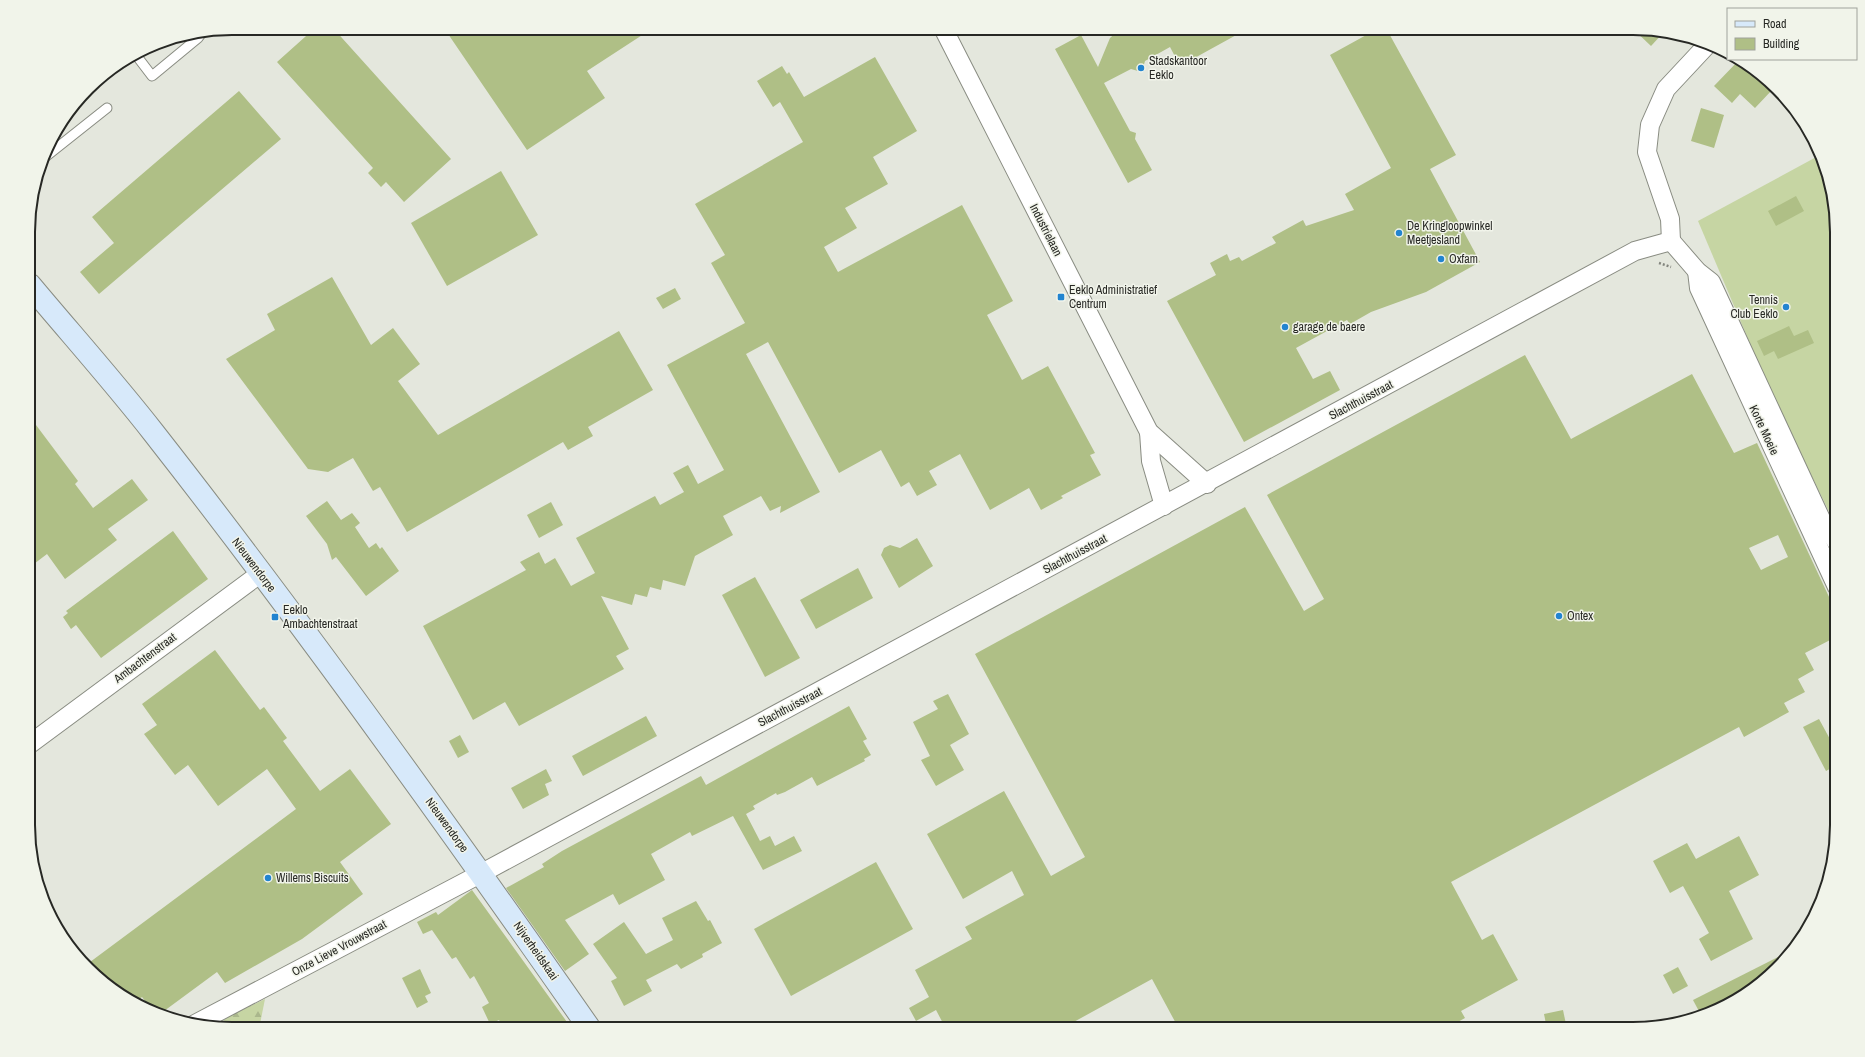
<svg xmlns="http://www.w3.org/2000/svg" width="1865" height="1057" font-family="'Archivo Narrow',sans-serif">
<defs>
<pattern id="forest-firs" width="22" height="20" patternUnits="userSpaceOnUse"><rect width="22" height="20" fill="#c6d5a3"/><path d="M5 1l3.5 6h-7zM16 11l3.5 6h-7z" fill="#aab78c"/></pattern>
</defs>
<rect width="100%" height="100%" fill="#e4e7dd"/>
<!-- forest -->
<polygon fill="url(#forest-firs)" points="265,999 259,1029 218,1027 227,1017"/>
<!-- pitch -->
<polygon fill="#c6d5a3" points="1820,155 1826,167 1837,219 1837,528 1771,393 1698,221"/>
<!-- building -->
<g fill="#afbf86" fill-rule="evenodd">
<polygon points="315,28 333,28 451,159 404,202 386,182 381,187 368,173 373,168 277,62"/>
<polygon points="444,28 653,28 587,71 605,98 527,150"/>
<polygon points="1121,28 1249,28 1180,66 1170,47 1145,61 1143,68 1138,71 1131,69 1104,83 1130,131 1136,133 1135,139 1152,170 1128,183 1055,49 1081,35 1098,67 1110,38"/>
<polygon points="1379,28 1386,28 1456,155 1430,169 1480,262 1426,292 1371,312 1350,324 1347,320 1296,348 1313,379 1330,371 1340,390 1244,442 1167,301 1216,275 1210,263 1227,254 1230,261 1239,257 1242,261 1276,243 1272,237 1303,220 1306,226 1354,210 1345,194 1391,168 1330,55"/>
<polygon points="1632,28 1633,28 1664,32 1651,46"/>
<polygon points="875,57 917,131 873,157 888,184 845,208 857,228 824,247 838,272 962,205 1013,301 987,315 1022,380 1048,366 1095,453 1090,455 1101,475 1061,496 1063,498 1041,510 1029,488 990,510 960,454 929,471 937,485 917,496 909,482 901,487 881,450 839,473 768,342 746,354 820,492 780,513 781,506 770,511 761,496 723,516 733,535 695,556 685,586 663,580 661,590 650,587 647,597 635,594 632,605 601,596 629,649 616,656 624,669 519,726 505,702 473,720 423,626 526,570 520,562 539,552 545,564 555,558 571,586 595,573 576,538 655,496 660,505 684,492 673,473 688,465 698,484 724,470 667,365 745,323 711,263 725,255 695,204 803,142 780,102 773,107 757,81 782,66 787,74 789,72 804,97"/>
<polygon points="1740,59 1772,90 1755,108 1740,94 1732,103 1714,86"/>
<polygon points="239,91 281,139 99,294 80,272 114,243 92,217"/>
<polygon points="1701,108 1724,115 1714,148 1691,141"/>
<polygon points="501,171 538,235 447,286 411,223"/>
<polygon points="1796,196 1804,211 1776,226 1768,211"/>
<polygon points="332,277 371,345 393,328 420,364 398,381 438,435 619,331 653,390 588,427 593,436 568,450 563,442 407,532 380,487 373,491 353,458 328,472 308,469 226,359 275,330 267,314"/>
<polygon points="675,288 681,299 663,309 656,298"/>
<polygon points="1789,326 1794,336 1808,330 1814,343 1778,359 1774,351 1764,356 1757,341"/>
<path d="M1525,355l46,84 121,-65 42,79 23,-10 80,171v12l-8,3 5,9 -29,15 9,17 -16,9 7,13 -21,11 5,9 -45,25 -5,-10 -288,155 31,58 11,-6 25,46 -57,31 4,7 -20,11h-266l-27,-50 -91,50h-115l-10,-19 -20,11 -7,-13 20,-11 -14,-27 57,-31 -7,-12 59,-32 -12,-24 -49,28 -36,-65 77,-43 47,85 34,-19 -110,-203 270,-147 59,104 20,-12 -57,-104zM1778,535l10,22 -27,13 -12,-22z"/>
<polygon points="30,417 78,481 75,484 93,508 132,479 148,500 108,529 117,540 65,579 47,554 30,567"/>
<polygon points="327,501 341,520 352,513 360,523 355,527 369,548 376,543 380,549 382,547 399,571 366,596 336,557 332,560 327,544 306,516"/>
<polygon points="551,502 563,525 539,538 527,515"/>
<polygon points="173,531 208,579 101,658 76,625 71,629 63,617 68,613 66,611"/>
<polygon points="917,538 933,566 899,588 881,555 884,548 890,545 900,548"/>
<polygon points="858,568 873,598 816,629 800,600"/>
<polygon points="755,577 800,658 765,677 722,595"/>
<polygon points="215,650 260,710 264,707 287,738 283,741 320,791 350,769 391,824 340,862 363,894 302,939 225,983 217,972 160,1014 153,1011 142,997 134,1003 130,1002 97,978 86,965 296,809 267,769 218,806 188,765 175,775 144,734 157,725 142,704"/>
<polygon points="948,694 969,734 950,745 964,770 936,786 921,760 930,756 913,722 938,709 933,701"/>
<polygon points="849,706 867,739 863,741 871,755 864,759 865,761 817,786 812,777 785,792 777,795 776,793 753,806 755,809 746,814 760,841 770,836 775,846 794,836 802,851 763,870 733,816 692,836 690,832 651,854 665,880 619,905 613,894 565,920 589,954 565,971 506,888 544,867 542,864 562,851 701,776 706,785"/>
<polygon points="646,716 657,736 583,776 572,756"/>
<polygon points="1819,719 1837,752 1837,765 1826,771 1803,727"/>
<polygon points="460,735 469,752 458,758 449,741"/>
<polygon points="546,769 552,781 545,784 549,795 523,809 511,788"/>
<polygon points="1739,836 1759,875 1729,891 1753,939 1711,961 1699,939 1709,933 1683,886 1670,893 1653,861 1687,843 1696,859"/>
<polygon points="876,862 913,929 791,996 754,929"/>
<polygon points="472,890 524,962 572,1029 504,1029 499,1020 490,1024 482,1007 489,1003 474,976 470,979 456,957 452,959 432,930 423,934 417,922 436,912 438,915"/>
<polygon points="696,901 708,921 710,920 722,943 702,954 703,957 681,969 677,964 646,980 652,991 624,1006 611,981 617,978 593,944 624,922 646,954 673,940 662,918"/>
<polygon points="1790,951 1777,969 1735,1002 1702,1017 1693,1000"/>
<polygon points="1678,967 1688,986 1673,994 1663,975"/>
<polygon points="420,969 431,993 425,996 428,1002 417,1008 402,978"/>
<polygon points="1563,1010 1567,1029 1547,1029 1544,1014"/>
</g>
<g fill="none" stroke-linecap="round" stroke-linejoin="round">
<!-- lane casing -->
<g stroke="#898c82" stroke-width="11">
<g id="lane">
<polyline points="136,55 152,76 198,38 201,34"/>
<polyline points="44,158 107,108"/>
</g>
</g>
<!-- street casing -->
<g stroke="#898c82" stroke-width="20">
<g id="street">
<polyline points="943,28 1149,432 1207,484"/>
<polyline points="1671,241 1697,271 1711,282 1821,519 1837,543"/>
<polyline points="1671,241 1670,219 1647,152 1650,125 1666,89 1708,44"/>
<polyline points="1697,271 1699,288 1837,587"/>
<polyline points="1149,432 1151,461 1164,506"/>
<polyline points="30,744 261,573"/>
<polyline points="195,1024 482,873 1635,251 1671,241"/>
</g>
</g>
<!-- secondary casing -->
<g stroke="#898c82" stroke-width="24">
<path id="secondary" d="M30,285c41,49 84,97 123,147 152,194 296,395 437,597"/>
</g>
<!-- path -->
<polyline stroke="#83857e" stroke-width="2.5" stroke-dasharray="2 2" stroke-linecap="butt" points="1659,263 1671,267"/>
<!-- lane -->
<use href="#lane" stroke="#fff" stroke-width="9"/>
<!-- street -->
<use href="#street" stroke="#fff" stroke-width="18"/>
<!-- secondary -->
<use href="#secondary" stroke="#d7e9fa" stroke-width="22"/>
</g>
<!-- markers -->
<g fill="#2284d0" stroke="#f1f4ea" stroke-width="1.5">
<circle cx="1141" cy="68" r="4"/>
<circle cx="1399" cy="233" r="4"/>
<circle cx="1441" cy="259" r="4"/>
<rect x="1057" y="293" width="8" height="8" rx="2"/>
<circle cx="1786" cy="307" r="4"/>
<circle cx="1285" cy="327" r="4"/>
<circle cx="1559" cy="616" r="4"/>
<rect x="271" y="613" width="8" height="8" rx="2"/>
<circle cx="268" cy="878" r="4"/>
</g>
<g text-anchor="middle" stroke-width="3" stroke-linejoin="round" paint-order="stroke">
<!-- poi labels -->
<g font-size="12" fill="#272824" stroke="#f1f4ea" text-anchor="start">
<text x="1149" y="65">Stadskantoor<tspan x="1149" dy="14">Eeklo</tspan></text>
<text x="1407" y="230">De Kringloopwinkel<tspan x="1407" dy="14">Meetjesland</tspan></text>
<text x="1449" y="263">Oxfam</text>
<text x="1069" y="294">Eeklo Administratief<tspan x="1069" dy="14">Centrum</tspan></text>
<text x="1778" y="304" text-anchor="end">Tennis<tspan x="1778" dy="14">Club Eeklo</tspan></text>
<text x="1293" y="331">garage de baere</text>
<text x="283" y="614">Eeklo<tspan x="283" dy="14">Ambachtenstraat</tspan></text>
<text x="1567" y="620">Ontex</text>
<text x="276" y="882">Willems Biscuits</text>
</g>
<!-- street labels -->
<g font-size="12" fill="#272824" stroke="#f1f4ea">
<text transform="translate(1046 230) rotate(63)" y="4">Industrielaan</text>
<text transform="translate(1361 400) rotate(-28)" y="4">Slachthuisstraat</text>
<text transform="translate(1764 430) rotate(65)" y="4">Korte Moeie</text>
<text transform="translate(1075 554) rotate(-28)" y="4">Slachthuisstraat</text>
<text transform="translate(254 565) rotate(53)" y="4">Nieuwendorpe</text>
<text transform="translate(145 658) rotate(-37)" y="4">Ambachtenstraat</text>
<text transform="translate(790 707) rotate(-28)" y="4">Slachthuisstraat</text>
<text transform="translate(447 825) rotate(54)" y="4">Nieuwendorpe</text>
<text transform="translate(339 948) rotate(-28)" y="4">Onze Lieve Vrouwstraat</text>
<text transform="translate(536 951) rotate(55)" y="4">Nijverheidskaai</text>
</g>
</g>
<!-- crop -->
<path d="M0 0H1865V1057H0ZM232 35H1633A197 197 0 0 1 1830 232V825A197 197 0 0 1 1633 1022H232A197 197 0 0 1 35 825V232A197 197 0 0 1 232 35Z" fill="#f1f4ea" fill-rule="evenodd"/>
<path fill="none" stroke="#272824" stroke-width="2" d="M232 35H1633A197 197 0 0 1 1830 232V825A197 197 0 0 1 1633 1022H232A197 197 0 0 1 35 825V232A197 197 0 0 1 232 35Z"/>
<!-- legend -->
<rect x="1727" y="8" width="130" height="52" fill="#f1f4ea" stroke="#a0a29b"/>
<rect x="1735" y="21" width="20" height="6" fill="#d7e9fa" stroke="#a0a29b"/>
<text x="1763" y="28" font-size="12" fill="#272824">Road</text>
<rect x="1735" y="38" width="20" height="12" fill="#afbf86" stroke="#a0a29b"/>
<text x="1763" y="48" font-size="12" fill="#272824">Building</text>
</svg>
